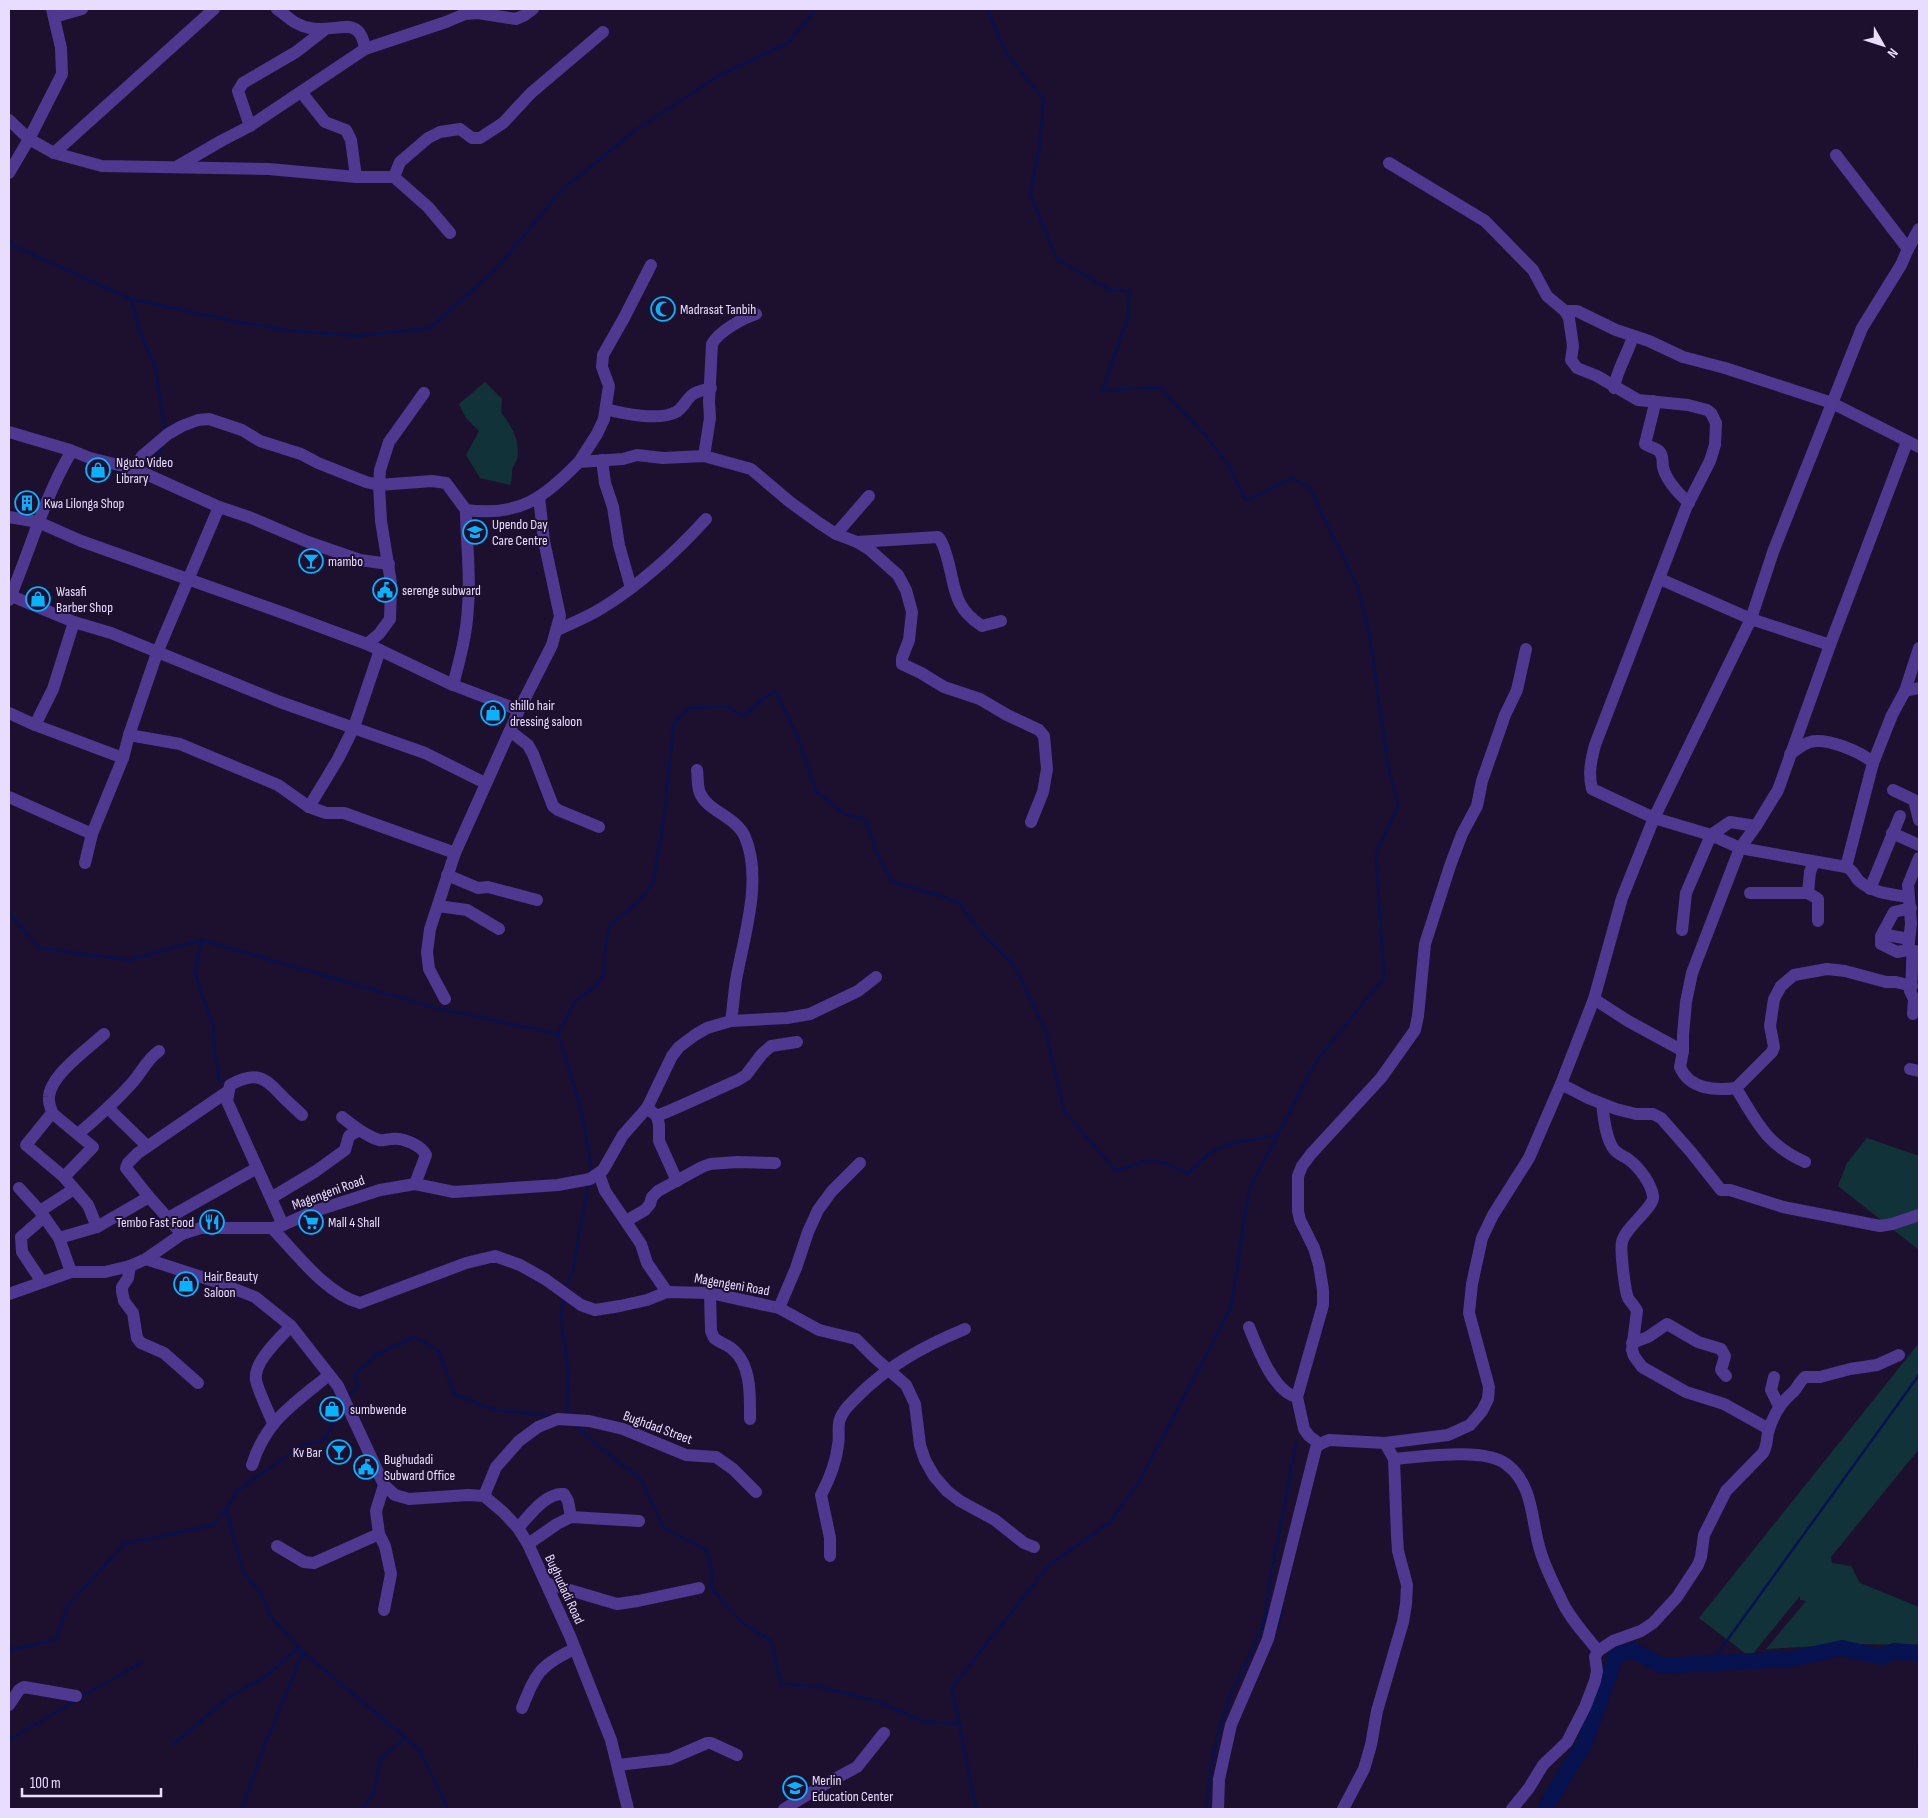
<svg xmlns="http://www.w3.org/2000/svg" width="1928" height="1818" font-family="'Sofia Sans Condensed',sans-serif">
<rect width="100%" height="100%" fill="#1c102e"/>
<!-- green -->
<g fill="#123239">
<path d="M485,382l17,17 -1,13c10,14 20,28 16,47 -1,4 -4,7 -5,11 0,6 0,9 -2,15l-30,-7 -14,-23 13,-24 -13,-13 -7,-14z"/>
<polygon points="1867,1138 1919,1156 1919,1250 1838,1186 1847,1163"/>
<polygon points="1919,1343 1919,1449 1831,1557 1832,1563 1851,1566 1860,1583 1919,1607 1919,1645 1861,1644 1766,1649 1806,1601 1800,1600 1800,1596 1750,1657 1699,1618"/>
</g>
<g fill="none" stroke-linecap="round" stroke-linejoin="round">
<!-- stream -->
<g stroke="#071250" stroke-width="2.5">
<polyline points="9,239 16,247 131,299 237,322 285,330 358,336 430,328 496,269 561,191 634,131 718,76 788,43 816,9"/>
<polyline points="131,299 141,334 155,366 162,414 166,429"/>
<polyline points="115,470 129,476"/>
<polyline points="151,473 162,446"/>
<path d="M9,913l30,35 90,12 73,-20 234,68 122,26c15,48 29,88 33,138"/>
<polyline points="202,940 195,973 213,1026 215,1055 220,1082"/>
<path d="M558,1034l16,-32 22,-16 8,-13 1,-24 5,-24 29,-24 14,-17 11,-67 10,-94 15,-15 36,-2 19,10 19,-17 12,-8 22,44 19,56 28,23 21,5 11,32 16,31 49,14 18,7 21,28 33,33 33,67 18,80 52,60c36,-13 37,-16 72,3l20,-20 21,-10 48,-9"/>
<polyline points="565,1288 573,1270 588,1185"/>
<polyline points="564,1297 561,1316 568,1371 567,1416"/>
<polyline points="347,1398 358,1387 355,1374 376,1355 414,1337 438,1350 455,1395 496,1410 551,1416"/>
<polyline points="575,1425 604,1451 641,1479 664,1528 706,1550 712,1572 711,1588 740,1621 771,1641 781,1684 821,1687 879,1702 923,1721 959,1724"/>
<polyline points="226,1510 244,1574 260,1592 272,1618 303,1652 419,1749 448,1809"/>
<polyline points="1277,1629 1282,1608"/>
<path d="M9,1653l3,-5 15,-1 29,-8 11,-32 57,-63 89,-19 13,-15 11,-19 65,-46c7,-2 16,-2 23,-6l17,-32"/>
<polyline points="1718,1662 1710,1664 1919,1375"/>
<polyline points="79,1698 141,1663"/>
<polyline points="9,1740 75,1701"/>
<polyline points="174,1744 229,1697 263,1678 299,1648"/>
<polyline points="1919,1745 1919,1770"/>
<polyline points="242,1809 262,1752 303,1652"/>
<polyline points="362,1809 374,1792 381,1758 405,1738"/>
<polyline points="976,1809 952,1688 1048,1566 1110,1522 1139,1482 1231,1308 1249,1190 1317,1060 1384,978 1376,853 1398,806 1388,767 1370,639 1358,587 1309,487 1292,478 1246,501 1229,466 1207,437 1159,387 1102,391 1128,318 1129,291 1110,290 1057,259 1030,194 1039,150 1044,100 1006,53 987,9"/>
<polyline points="1206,1809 1212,1759 1220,1727 1231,1694 1251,1653 1265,1618 1268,1592 1296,1443"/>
</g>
<!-- river -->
<polyline stroke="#071250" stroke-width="16" points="1545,1809 1567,1771 1584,1745 1616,1656 1633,1650 1662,1666 1791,1659 1842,1648 1882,1657 1894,1651 1919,1653"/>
<!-- minor -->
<g stroke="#4e3890" stroke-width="12">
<path d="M277,9c12,8 17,16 33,19 25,6 50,-16 55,21"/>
<polyline points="54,17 82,9"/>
<polyline points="301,92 325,122 346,130 351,140 356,177"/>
<polyline points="9,120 29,139 54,153 102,166 269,169 356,177 394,177 428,207 450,233"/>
<polyline points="250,126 238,91 243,83 296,52 323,31"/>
<polyline points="54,153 214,9"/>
<polyline points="1836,155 1908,249"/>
<polyline points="1389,163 1485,221 1533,270 1547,296 1565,311 1577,311 1616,330 1649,341 1683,357 1725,368 1832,403 1919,447"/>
<polyline points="178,166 221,141 250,126 365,49 446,22 465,14 478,13 516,19 525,15 533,9"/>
<polyline points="9,173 29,139 62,74 61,48 52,9"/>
<polyline points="394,177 400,162 428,138 440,132 460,129 472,138 480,138 503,123 531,93 603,32"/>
<path d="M1565,311l4,7 4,28 -2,14 6,8 20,8 41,24 50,5 19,5 4,3 5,10 -1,22 -5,16 -24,47 -91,237c-4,16 -7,28 -3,44l62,29 57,17 29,13 106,19c8,3 7,8 13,14 14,12 31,13 49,16"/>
<path d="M1614,388c3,-19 14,-34 19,-52"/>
<path d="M1653,401l1,7 -9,36c4,3 11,4 14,7 5,5 3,11 4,16 3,13 16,27 26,36"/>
<path d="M606,409c17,5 54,12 70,3 7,-4 10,-12 16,-17 5,-4 13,-5 19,-7"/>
<polyline points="9,432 70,450 90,458 135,469 219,507 249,517 308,542 360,560 389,564"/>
<path d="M704,456l6,-38 -1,-16 3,-58c6,-12 31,-26 44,-30"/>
<polyline points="602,460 605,483 613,507 619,545 631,588"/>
<polyline points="579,462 597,434 604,419 609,386 602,367 603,355 624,318 651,265"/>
<path d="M131,477l11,-21 26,-22 14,-8 16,-6 11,-1 33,11 18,11 41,13 17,9 48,19 13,3 53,-4 14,2 20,27c54,7 77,-12 113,-48l44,-3 14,-4 26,3 41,-2 47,13 39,33 29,21 17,11 21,8 13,8 28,25 8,15 6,22 -3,28 -7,18v6l19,9 23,14 36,12 27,16 32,15 5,6 3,33 -4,23 -12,30"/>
<polyline points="9,517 38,522 81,541 286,614 367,644 453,685 519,710"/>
<polyline points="836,534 869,496"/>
<path d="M857,542l81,-5c5,5 6,11 8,17 10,31 5,52 36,72l19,-5"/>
<polyline points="1660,579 1751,619 1830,645"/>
<polyline points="9,595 74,622 111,633 280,702 425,753 485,783"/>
<path d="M9,600c21,-49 34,-100 61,-146v-4"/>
<path d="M557,630c15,-7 31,-13 45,-22 39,-24 73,-55 104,-89"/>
<polyline points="367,644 379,634 390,619 391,583 381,521 379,485 380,470 389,442 424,393"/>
<path d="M453,685c7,-26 14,-52 15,-79 3,-32 -2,-64 -2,-96"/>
<polyline points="1905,691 1919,648"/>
<polyline points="9,713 35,725 123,758"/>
<polyline points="35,725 53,689 74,622"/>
<polyline points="510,731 528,745 533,754 553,806 558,810 599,827"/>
<polyline points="129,735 180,744 278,785 309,807 326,813 344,813 455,853"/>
<path d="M1790,754c6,-4 13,-10 20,-12 16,-5 52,10 63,21l-27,104"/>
<polyline points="1873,763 1892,715 1905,691 1919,688"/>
<path d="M697,770c1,7 0,16 3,23 7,18 37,24 45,44 18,42 -1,99 -9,143 -2,13 -3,28 -5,41"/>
<polyline points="1893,790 1914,800 1919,820"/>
<polyline points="9,797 92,834"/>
<polyline points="309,807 338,759 354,727 380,650"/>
<polyline points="1892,833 1919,845"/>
<polyline points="1814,862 1810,872 1808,893 1818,899 1818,921"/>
<polyline points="85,863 92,834 123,758 129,735 157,653 219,507"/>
<polyline points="447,875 478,888 488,887 537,900"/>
<polyline points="1870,889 1900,816"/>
<polyline points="1750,893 1808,893"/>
<polyline points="438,906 467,910 499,929"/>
<polyline points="1911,908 1894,912 1881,936 1881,944 1897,952 1908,950 1919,952"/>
<polyline points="1682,930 1686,893 1711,835 1730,822 1756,826"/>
<polyline points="1881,942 1883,938 1887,935 1909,939"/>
<polyline points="1908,950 1911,924 1908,885 1919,858"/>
<polyline points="445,999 429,969 427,952 430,929 455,853 519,710 552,645 560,616 544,541 539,497"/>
<polyline points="1594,999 1628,1021 1683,1051"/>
<path d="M1913,1014l1,-15 -4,-8c3,-8 1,-29 3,-40"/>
<polyline points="1910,1069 1919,1071"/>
<polyline points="1561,1084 1588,1098 1616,1109 1636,1114 1653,1114 1661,1118 1691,1152 1721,1190 1730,1190 1783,1207 1880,1226 1892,1224 1919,1215"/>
<path d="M1736,1088c-21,3 -47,1 -56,-21l3,-16v-16l3,-33 6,-29 48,-125 16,-22 22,-36 52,-145 77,-203"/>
<path d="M1602,1104c2,13 3,32 11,44 4,6 9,7 15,11 11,8 23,24 25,37 2,11 -28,31 -31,46 -2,8 3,49 6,56 3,5 7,8 9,13l-5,39 2,6 8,11 44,25 38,12 45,25"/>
<polyline points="108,1108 147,1146"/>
<path d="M647,1108l10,8c27,-11 54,-24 81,-36l8,-5 16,-21 9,-8 26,-4"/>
<polyline points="52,1113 93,1147 64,1177"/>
<polyline points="657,1116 659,1125 659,1141 677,1181"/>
<path d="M342,1117c11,9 24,19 37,23 5,1 8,-1 12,-1 11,-2 30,6 35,16l-11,29"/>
<path d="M78,1134c19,-16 37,-32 54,-51 10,-11 15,-24 27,-32"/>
<path d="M1805,1162c-38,-17 -48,-39 -69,-74l36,-36 2,-5 -4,-21 4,-27 7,-13 13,-11 33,-6 18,2 41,11h10l16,4"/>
<polyline points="599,1174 605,1191 641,1244 647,1263 667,1292"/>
<polyline points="19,1188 40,1211 59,1238 71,1272"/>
<polyline points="271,1198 316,1171 345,1150 349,1136 359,1130"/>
<polyline points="40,1211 74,1189"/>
<polyline points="168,1218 257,1168"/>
<polyline points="626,1221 645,1210 650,1204 652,1197 658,1191 702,1167 710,1164 737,1162 775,1163"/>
<path d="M283,1225l-56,-124 3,-16c28,-15 35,-7 54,13 6,6 12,11 18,17"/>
<path d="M97,1227l-9,-22 -24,-28 -38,-32 26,-32c-1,-5 -4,-11 -3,-16 1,-22 40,-49 55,-63"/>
<path d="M272,1228c24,25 54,66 88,75l106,-40 29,-7 25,9 25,14 36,26 14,5 25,-4 27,-6 20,-8 43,1 69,15 40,22 37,9 19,19 31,27 9,19 5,41 5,15 9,16 13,15 13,10 35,19 29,23 10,4"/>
<polyline points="182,1234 149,1197 126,1168 128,1163 138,1153 227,1092"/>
<polyline points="59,1238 97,1227 149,1197"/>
<polyline points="146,1259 214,1281 255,1297 291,1326 338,1386 384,1485 376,1511 379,1534 385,1546 391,1574 384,1610"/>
<polyline points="130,1266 128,1278 122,1287 122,1291 124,1301 133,1313 137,1338 141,1343 164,1353 198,1383"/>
<polyline points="42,1282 22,1252 21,1237 44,1217"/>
<path d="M710,1293l1,38 3,7c5,4 11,6 17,10 21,16 19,48 19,71"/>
<polyline points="9,1294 71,1272 105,1272 130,1266 146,1259 182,1234 201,1228 272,1228 283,1225 312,1212 380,1190 415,1184 454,1192 558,1185 590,1179 603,1170 623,1135 647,1108 672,1056 679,1047 695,1035 707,1028 731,1021 787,1018 810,1014 858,991 876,977"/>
<polyline points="779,1308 796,1268 808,1232 818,1210 832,1191 860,1163"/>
<path d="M1249,1327c8,20 25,66 48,70"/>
<polyline points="1632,1343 1648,1337 1667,1324 1698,1342 1721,1349 1725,1356 1721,1370 1726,1376"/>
<polyline points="1774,1377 1771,1390 1779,1406"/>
<path d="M273,1423c-4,-10 -16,-35 -17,-43 -3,-18 24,-42 35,-54"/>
<polyline points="1320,1444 1309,1436 1304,1429 1297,1397 1323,1305 1323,1290 1319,1265 1314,1248 1300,1220 1298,1211 1298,1176 1302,1166 1311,1154 1381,1078 1415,1030 1418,1016 1425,944 1450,866 1462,834 1477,806 1482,781 1505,715 1517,690 1526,649"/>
<path d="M1394,1459c27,-2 90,-12 112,5 28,20 25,57 34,86 5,17 13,33 21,49 8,19 25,36 37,52"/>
<path d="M252,1465c14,-45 42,-61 77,-90"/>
<polyline points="384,1485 395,1495 409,1499 468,1495 484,1496 503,1512 518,1528 528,1544 570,1636 611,1740 628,1809"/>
<polyline points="484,1496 496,1467 519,1441 538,1427 558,1419 589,1421 623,1429 686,1455 716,1457 733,1469 756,1492"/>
<path d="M518,1528c11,-12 28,-36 46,-34l4,7 3,16"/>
<polyline points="528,1544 557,1524 571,1517 639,1521"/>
<polyline points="277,1546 304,1562 314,1563 379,1534"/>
<path d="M830,1556v-18l-9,-43c8,-15 15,-32 17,-50 2,-9 -1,-18 2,-26 3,-9 10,-15 16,-21 31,-32 68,-52 109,-69"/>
<polyline points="546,1583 617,1604 638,1601 699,1588"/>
<polyline points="9,1705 19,1690 24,1687 76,1696"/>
<path d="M522,1708c14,-35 17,-42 52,-59"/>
<polyline points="618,1765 670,1759 707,1743 711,1743 737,1755"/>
<polyline points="784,1809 825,1784 857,1767 884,1733"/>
<polyline points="1218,1809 1219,1779 1231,1725 1268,1639 1316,1448 1320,1444 1329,1440 1385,1443 1448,1435 1470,1425 1482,1411 1488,1399 1489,1387 1469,1313 1472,1284 1482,1238 1493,1215 1529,1158 1561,1084 1594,999 1622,898 1654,818 1751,619 1773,552 1862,328 1901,265 1908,249 1919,229"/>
<polyline points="1343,1809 1364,1769 1371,1745 1377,1711 1403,1622 1406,1604 1407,1585 1398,1551 1397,1536 1394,1459 1385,1443"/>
<path d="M1512,1809l17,-21 14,-23 24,-23 18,-35 10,-26 2,-10 -2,-14 3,-6 15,-10 28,-10 12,-8 24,-26 21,-32 3,-8 3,-22 22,-44 37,-38c5,-8 3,-15 6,-24 5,-15 11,-26 23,-36 5,-4 7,-11 13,-16h15l30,-8 27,-4 22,-10"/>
</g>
</g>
<!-- icons -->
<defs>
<g id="mosque-ring" transform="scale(1.25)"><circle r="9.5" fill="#1c102e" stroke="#09b1ff" stroke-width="1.5"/><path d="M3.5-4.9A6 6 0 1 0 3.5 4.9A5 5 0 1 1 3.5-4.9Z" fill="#09b1ff"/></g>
<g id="shop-ring" transform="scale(1.25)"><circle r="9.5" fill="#1c102e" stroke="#09b1ff" stroke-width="1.5"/><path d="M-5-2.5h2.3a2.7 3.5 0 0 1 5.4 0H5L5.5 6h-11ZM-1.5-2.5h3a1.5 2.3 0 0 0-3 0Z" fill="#09b1ff"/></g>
<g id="building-ring" transform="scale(1.25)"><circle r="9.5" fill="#1c102e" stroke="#09b1ff" stroke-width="1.5"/><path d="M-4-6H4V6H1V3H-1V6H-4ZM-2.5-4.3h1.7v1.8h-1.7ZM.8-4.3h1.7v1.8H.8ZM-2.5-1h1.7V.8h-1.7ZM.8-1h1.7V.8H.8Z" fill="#09b1ff"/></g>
<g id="school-ring" transform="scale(1.25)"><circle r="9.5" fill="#1c102e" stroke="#09b1ff" stroke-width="1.5"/><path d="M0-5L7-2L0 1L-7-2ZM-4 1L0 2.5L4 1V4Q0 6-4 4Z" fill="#09b1ff"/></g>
<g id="bar-ring" transform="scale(1.25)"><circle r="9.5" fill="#1c102e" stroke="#09b1ff" stroke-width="1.5"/><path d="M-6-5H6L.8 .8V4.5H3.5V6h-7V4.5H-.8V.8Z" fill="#09b1ff"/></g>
<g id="civic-ring" transform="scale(1.25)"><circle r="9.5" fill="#1c102e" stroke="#09b1ff" stroke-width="1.5"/><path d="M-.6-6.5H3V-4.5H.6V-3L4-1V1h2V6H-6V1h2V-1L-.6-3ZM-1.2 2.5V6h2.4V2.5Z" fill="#09b1ff"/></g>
<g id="restaurant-ring" transform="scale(1.25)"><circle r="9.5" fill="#1c102e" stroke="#09b1ff" stroke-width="1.5"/><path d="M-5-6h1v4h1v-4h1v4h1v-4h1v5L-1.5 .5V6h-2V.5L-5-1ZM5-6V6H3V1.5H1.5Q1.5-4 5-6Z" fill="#09b1ff"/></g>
<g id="supermarket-ring" transform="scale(1.25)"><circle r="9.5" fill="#1c102e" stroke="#09b1ff" stroke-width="1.5"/><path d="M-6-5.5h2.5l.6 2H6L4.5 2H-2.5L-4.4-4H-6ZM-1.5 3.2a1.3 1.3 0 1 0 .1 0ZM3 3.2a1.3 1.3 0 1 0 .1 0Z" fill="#09b1ff"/></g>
</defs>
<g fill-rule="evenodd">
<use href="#mosque-ring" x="663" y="309"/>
<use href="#shop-ring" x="98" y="470"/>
<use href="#building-ring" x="27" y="503"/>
<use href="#school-ring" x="475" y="532"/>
<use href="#bar-ring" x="311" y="561"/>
<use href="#civic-ring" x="385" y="590"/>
<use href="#shop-ring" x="38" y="599"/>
<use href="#shop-ring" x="493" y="713"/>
<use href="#restaurant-ring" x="212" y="1222"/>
<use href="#supermarket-ring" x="311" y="1222"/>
<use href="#shop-ring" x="186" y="1284"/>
<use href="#shop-ring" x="332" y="1409"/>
<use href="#bar-ring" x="339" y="1452"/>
<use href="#civic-ring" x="366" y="1467"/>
<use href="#school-ring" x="795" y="1788"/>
</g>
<g text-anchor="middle" stroke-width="4" stroke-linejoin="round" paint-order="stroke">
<!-- poi labels -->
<g font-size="14" fill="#e8ddff" stroke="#1c102e" text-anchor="start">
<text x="680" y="314">Madrasat Tanbih</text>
<text x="116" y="467">Nguto Video<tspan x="116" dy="16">Library</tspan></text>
<text x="44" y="508">Kwa Lilonga Shop</text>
<text x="492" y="529">Upendo Day<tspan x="492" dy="16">Care Centre</tspan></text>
<text x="328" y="566">mambo</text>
<text x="402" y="595">serenge subward</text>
<text x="56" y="596">Wasafi<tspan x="56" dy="16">Barber Shop</tspan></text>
<text x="510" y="710">shillo hair<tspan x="510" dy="16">dressing saloon</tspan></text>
<text x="194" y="1227" text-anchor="end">Tembo Fast Food</text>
<text x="328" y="1227">Mall 4 Shall</text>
<text x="204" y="1281">Hair Beauty<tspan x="204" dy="16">Saloon</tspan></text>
<text x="350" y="1414">sumbwende</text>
<text x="322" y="1457" text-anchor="end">Kv Bar</text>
<text x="384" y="1464">Bughudadi<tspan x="384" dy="16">Subward Office</tspan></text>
<text x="812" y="1785">Merlin<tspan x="812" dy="16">Education Center</tspan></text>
</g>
<!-- street labels -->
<g font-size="14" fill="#e8ddff" stroke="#1c102e">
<text transform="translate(328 1192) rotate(-20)" y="5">Magengeni Road</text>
<text transform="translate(732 1284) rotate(10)" y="5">Magengeni Road</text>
<text transform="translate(658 1427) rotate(20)" y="5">Bughdad Street</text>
<text transform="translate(565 1589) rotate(65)" y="5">Bughudadi Road</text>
</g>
</g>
<!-- border -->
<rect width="1928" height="1818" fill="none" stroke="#e8ddff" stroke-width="20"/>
<!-- north arrow -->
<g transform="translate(1883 45) rotate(129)" stroke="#1c102e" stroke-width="4" paint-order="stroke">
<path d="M0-4L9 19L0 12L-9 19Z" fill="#e8ddff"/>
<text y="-8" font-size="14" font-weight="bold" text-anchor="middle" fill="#e8ddff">N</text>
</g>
<!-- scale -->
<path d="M22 1788v8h139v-8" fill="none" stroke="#e8ddff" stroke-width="2.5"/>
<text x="30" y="1788" font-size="15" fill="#e8ddff" stroke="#1c102e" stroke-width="4" paint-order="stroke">100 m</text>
</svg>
